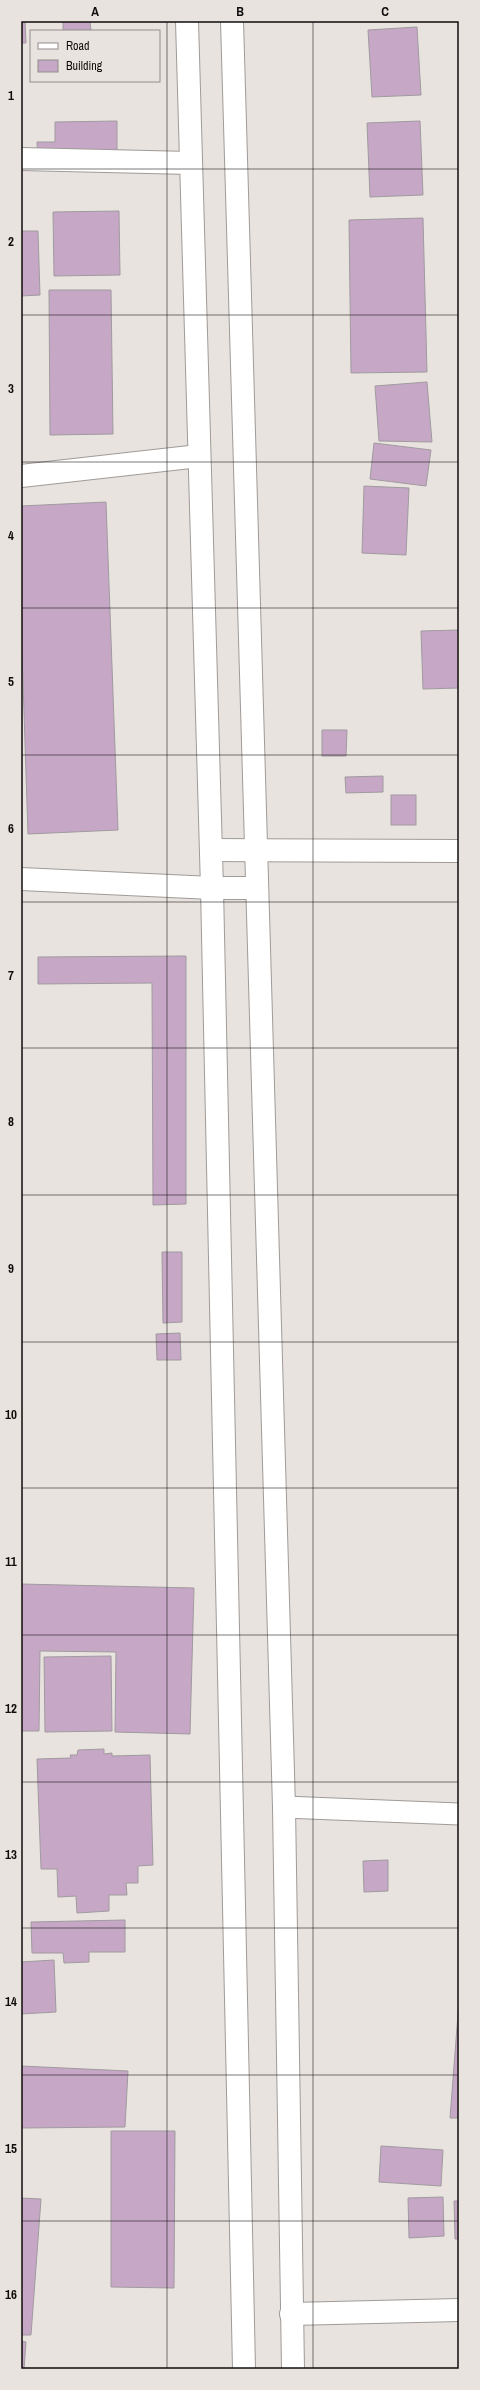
<svg xmlns="http://www.w3.org/2000/svg" width="480" height="2390" font-family="'Archivo Narrow',sans-serif">
<rect width="100%" height="100%" fill="#e9e3df"/>
<!-- building -->
<g fill="#c7a7c6" stroke="#9f9b9f">
<polygon points="21,21 25,21 26,43 21,43"/>
<polygon points="63,21 90,21 91,31 63,31"/>
<polygon points="417,27 421,95 372,97 368,30"/>
<polygon points="117,121 117,167 38,168 37,142 55,142 55,122"/>
<polygon points="420,121 423,195 370,197 367,123"/>
<polygon points="119,211 120,275 54,276 53,212"/>
<polygon points="423,218 427,372 351,373 349,220"/>
<polygon points="21,231 38,231 40,295 21,296"/>
<polygon points="49,290 111,290 113,434 50,435"/>
<polygon points="427,382 432,442 379,441 375,386"/>
<polygon points="374,443 431,450 426,486 370,479"/>
<polygon points="364,486 409,488 406,555 362,553"/>
<polygon points="106,502 118,830 28,834 21,622 21,506"/>
<polygon points="459,630 459,688 423,689 421,631"/>
<polygon points="322,730 347,730 346,756 322,756"/>
<polygon points="383,776 383,792 346,793 345,777"/>
<rect x="391" y="795" width="25" height="30"/>
<polygon points="186,956 186,1204 153,1205 152,983 38,984 38,957"/>
<polygon points="162,1252 182,1252 182,1322 163,1323"/>
<polygon points="180,1333 181,1360 157,1360 156,1334"/>
<polygon points="21,1584 194,1588 190,1734 115,1732 116,1652 40,1651 39,1731 21,1731"/>
<polygon points="111,1656 112,1731 45,1732 44,1657"/>
<polygon points="104,1749 104,1754 112,1753 112,1756 150,1755 153,1865 138,1866 138,1883 126,1883 127,1895 109,1895 109,1911 77,1913 76,1896 58,1897 57,1869 41,1869 37,1759 71,1758 70,1755 77,1755 78,1750"/>
<polygon points="388,1860 388,1891 364,1892 363,1861"/>
<polygon points="125,1920 125,1952 89,1952 89,1962 64,1963 63,1953 32,1953 31,1922"/>
<polygon points="54,1960 56,2012 21,2014 21,1962"/>
<polygon points="459,2001 459,2118 450,2118"/>
<polygon points="21,2066 128,2071 125,2127 21,2128"/>
<polygon points="111,2131 175,2131 174,2288 111,2287"/>
<polygon points="381,2146 443,2150 441,2186 379,2182"/>
<polygon points="443,2197 444,2236 409,2238 408,2198"/>
<polygon points="21,2198 41,2199 31,2335 21,2335"/>
<polygon points="454,2201 459,2201 459,2239 455,2239"/>
<polygon points="21,2341 26,2342 24,2369 21,2369"/>
</g>
<g fill="none" stroke-linecap="round" stroke-linejoin="round">
<!-- service casing -->
<g stroke="#a09b97" stroke-width="23">
<polyline id="service" points="284,1807 459,1814"/>
</g>
<!-- minor casing -->
<g stroke="#a09b97" stroke-width="24">
<g id="minor">
<polyline points="21,159 190,163"/>
<polyline points="21,476 199,456"/>
<polyline points="211,850 459,851"/>
<polyline points="21,879 212,888 257,888"/>
<polyline points="291,2314 459,2310"/>
</g>
</g>
<!-- tertiary casing -->
<g stroke="#a09b97" stroke-width="24">
<g id="tertiary">
<polyline points="187,21 212,888 244,2369"/>
<polyline points="232,21 284,1807 293,2369"/>
</g>
</g>
<!-- service -->
<use href="#service" stroke="#fff" stroke-width="21"/>
<!-- minor -->
<use href="#minor" stroke="#fff" stroke-width="22"/>
<!-- tertiary -->
<use href="#tertiary" stroke="#fff" stroke-width="22"/>
</g>
<!-- grid -->
<path fill="none" stroke="#0f0d0c" stroke-width="1" stroke-opacity="0.55" d="M167,21v2348M313,21v2348M21,169h438M21,315h438M21,462h438M21,608h438M21,755h438M21,902h438M21,1048h438M21,1195h438M21,1342h438M21,1488h438M21,1635h438M21,1782h438M21,1928h438M21,2075h438M21,2221h438"/>
<!-- border -->
<rect width="480" height="2390" fill="none" stroke="#e9e3df" stroke-width="44"/>
<!-- legend -->
<rect x="30" y="30" width="130" height="52" fill="#e9e3df" stroke="#928d8b"/>
<rect x="38" y="43" width="20" height="6" fill="#ffffff" stroke="#928d8b"/>
<text x="66" y="50" font-size="12" fill="#0f0d0c">Road</text>
<rect x="38" y="60" width="20" height="12" fill="#c7a7c6" stroke="#928d8b"/>
<text x="66" y="70" font-size="12" fill="#0f0d0c">Building</text>
<rect x="22" y="22" width="436" height="2346" fill="none" stroke="#0f0d0c" stroke-width="1.5"/>
<g font-size="13" text-anchor="middle" font-weight="bold" fill="#0f0d0c">
<text x="95" y="16">A</text>
<text x="240" y="16">B</text>
<text x="385" y="16">C</text>
<text x="11" y="100">1</text>
<text x="11" y="246">2</text>
<text x="11" y="393">3</text>
<text x="11" y="540">4</text>
<text x="11" y="686">5</text>
<text x="11" y="833">6</text>
<text x="11" y="980">7</text>
<text x="11" y="1126">8</text>
<text x="11" y="1273">9</text>
<text x="11" y="1419">10</text>
<text x="11" y="1566">11</text>
<text x="11" y="1713">12</text>
<text x="11" y="1859">13</text>
<text x="11" y="2006">14</text>
<text x="11" y="2153">15</text>
<text x="11" y="2299">16</text>
</g>
</svg>
